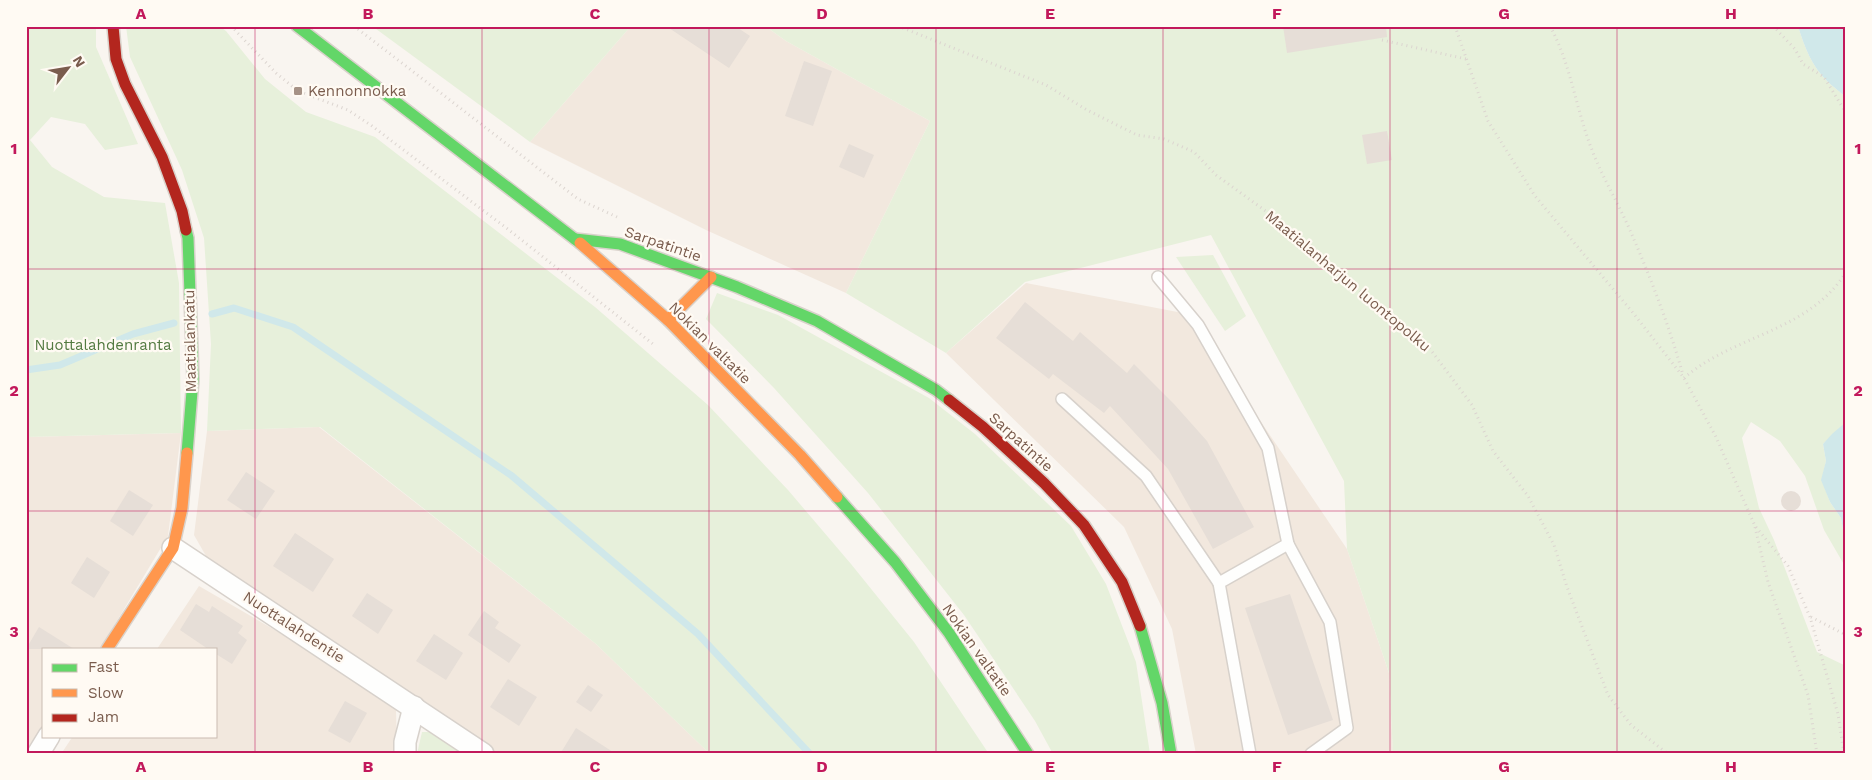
<svg xmlns="http://www.w3.org/2000/svg" width="1872" height="780" font-family="'Work Sans',sans-serif">
<rect width="100%" height="100%" fill="#f9f5f0"/>
<!-- residential -->
<g fill="#f2e8de">
<polygon points="631,26 765,26 786,41 930,121 846,293 706,230 530,142"/>
<polygon points="1026,283 1188,314 1347,549 1389,673 1393,754 1196,754 1172,629 1124,527 946,353"/>
<polygon points="319,427 596,644 710,754 499,754 210,563 194,535 207,431"/>
<polygon points="181,433 168,536 100,649 44,649 44,734 30,754 26,754 26,437"/>
<polygon points="199,586 304,647 396,709 397,754 61,754 73,736 216,736 216,649 157,649"/>
</g>
<!-- green -->
<g fill="#e7f0db">
<polygon points="26,26 96,26 96,47 138,144 105,150 85,124 51,117 30,140 52,167 104,197 165,203 179,283 181,433 26,437"/>
<polygon points="126,26 219,26 226,31 265,79 306,112 375,137 595,307 708,405 788,490 851,564 914,642 989,754 710,754 596,644 320,427 207,431 211,344 204,238 182,170 130,57"/>
<polygon points="372,26 631,26 530,142"/>
<path d="M765,26h1033c6,20 14,41 30,56 6,6 12,9 18,16v324l-23,22 3,17 -4,19 8,22 11,16 5,29v21l-22,-38 -19,-54 -25,-35 -29,-19 -9,16 17,70 15,32 43,112 29,14v88h-453l-4,-81 -42,-124 -3,-68 -133,-246 -186,47 -79,71 -100,-60 84,-172 -144,-80z"/>
<polygon points="1213,255 1246,316 1225,331 1176,257"/>
<polygon points="717,293 778,315 929,398 975,434 1071,526 1106,584 1136,662 1150,754 1053,754 1035,721 964,615 868,493 774,388 706,319"/>
<polygon points="422,732 432,732 463,754 417,754"/>
</g>
<!-- water -->
<g fill="#d0e8ea">
<path d="M1798,26h48v72c-6,-7 -12,-10 -18,-16 -16,-15 -24,-36 -30,-56z"/>
<polygon points="1846,422 1846,547 1841,518 1830,502 1821,480 1826,461 1823,444 1832,434"/>
</g>
<g fill="none" stroke-linecap="round" stroke-linejoin="round">
<!-- stream -->
<g stroke="#d0e8ea" stroke-width="7">
<polyline points="212,314 234,308 293,327 512,476 698,634 810,754"/>
<polyline points="26,370 60,365 133,334 174,323"/>
</g>
</g>
<!-- building -->
<g fill="#e6ded7">
<polygon points="666,26 735,26 750,36 729,68"/>
<polygon points="1283,26 1386,26 1387,37 1287,53"/>
<polygon points="804,61 832,71 813,126 785,116"/>
<polygon points="1387,131 1392,160 1367,164 1362,135"/>
<polygon points="849,144 874,155 864,178 839,167"/>
<polygon points="1025,302 1073,341 1080,332 1127,373 1134,364 1174,404 1207,441 1254,527 1213,549 1168,469 1110,406 1104,413 1053,374 1049,379 996,338"/>
<polygon points="246,472 275,491 256,519 227,500"/>
<polygon points="129,490 153,505 133,536 110,521"/>
<circle cx="1791" cy="501" r="10"/>
<polygon points="295,533 334,559 313,592 273,566"/>
<polygon points="87,557 110,572 94,598 71,583"/>
<polygon points="367,593 393,610 378,634 352,616"/>
<polygon points="1290,594 1333,720 1288,735 1245,608"/>
<polygon points="196,604 209,612 212,606 243,626 238,633 247,640 232,664 216,654 216,649 208,649 180,630"/>
<polygon points="484,611 499,622 495,628 521,645 509,663 468,635"/>
<polygon points="39,627 74,649 26,649"/>
<polygon points="434,634 463,653 446,680 416,661"/>
<polygon points="508,679 537,697 519,726 490,707"/>
<polygon points="588,685 603,695 591,712 576,702"/>
<polygon points="345,701 367,713 350,743 328,731"/>
<polygon points="576,728 616,754 560,754"/>
</g>
<g fill="none" stroke-linecap="round" stroke-linejoin="round">
<!-- lane casing -->
<g stroke="#d7d1cb" stroke-width="14">
<g id="lane">
<polyline points="1158,277 1198,325 1268,448 1288,544 1330,622 1347,728 1311,754"/>
<polyline points="1062,399 1146,476 1219,583"/>
<polyline points="1250,754 1219,583 1288,544"/>
</g>
</g>
<!-- street casing -->
<g stroke="#d7d1cb" stroke-width="24">
<g id="street">
<polyline points="173,548 483,754"/>
<polyline points="38,754 49,736"/>
<polyline points="405,754 405,742 414,707"/>
</g>
</g>
<!-- fast casing -->
<g stroke="#d9d2cb" stroke-width="14">
<g id="fast">
<polyline points="297,26 580,243"/>
<polyline points="186,230 188,238 193,379 187,453"/>
<polyline points="575,239 620,244 737,287 817,321 936,390 949,400"/>
<polyline points="837,497 895,562 949,633 1028,754"/>
<polyline points="1140,626 1162,703 1171,754"/>
</g>
</g>
<!-- slow casing -->
<g stroke="#d9d2cb" stroke-width="14">
<g id="slow">
<polyline points="580,243 668,320 800,455 837,497"/>
<polyline points="668,320 711,277"/>
<polyline points="107,649 173,548 182,508 187,453"/>
</g>
</g>
<!-- jam casing -->
<g stroke="#d9d2cb" stroke-width="14">
<g id="jam">
<polyline points="113,26 116,59 125,84 162,157 182,211 186,230"/>
<polyline points="949,400 983,427 1044,483 1084,525 1122,582 1140,626"/>
</g>
</g>
<!-- path -->
<g stroke="#dcd5d0" stroke-width="3" stroke-dasharray="1 4" stroke-linecap="butt">
<polyline points="231,26 276,73 298,91 348,110 372,126 509,230 653,344"/>
<polyline points="354,26 578,199 617,217"/>
<polyline points="898,26 1046,85 1087,110 1137,135 1164,139 1194,152 1216,175 1289,228 1349,282 1427,345 1472,405 1493,451 1528,496 1554,545 1567,587 1608,695 1631,725 1668,754"/>
<polyline points="1455,26 1488,121 1535,196 1634,314 1684,378 1716,437 1755,526 1788,566 1810,617 1838,714 1844,754"/>
<path d="M1550,26c20,37 25,77 39,116 10,29 27,57 40,86 21,48 40,97 54,147"/>
<polyline points="1773,26 1795,49 1803,64 1824,77 1846,113"/>
<polyline points="1382,40 1466,59"/>
<path d="M1684,378c49,-43 125,-46 162,-106"/>
<polyline points="1755,527 1768,582 1808,695 1817,754"/>
<polyline points="1811,617 1846,635"/>
</g>
<!-- lane -->
<use href="#lane" stroke="#fefefd" stroke-width="11"/>
<!-- street -->
<use href="#street" stroke="#fefefd" stroke-width="21"/>
<!-- fast -->
<use href="#fast" stroke="#63d668" stroke-width="11"/>
<!-- slow -->
<use href="#slow" stroke="#ff974d" stroke-width="11"/>
<!-- jam -->
<use href="#jam" stroke="#b3261e" stroke-width="11"/>
</g>
<!-- grid -->
<path fill="none" stroke="#c2185b" stroke-width="1" stroke-opacity="0.55" d="M255,26v728M482,26v728M709,26v728M936,26v728M1163,26v728M1390,26v728M1617,26v728M26,269h1820M26,511h1820"/>
<!-- markers -->
<rect fill="#a69286" stroke="#fffaf3" stroke-width="2" x="293" y="86" width="10" height="10" rx="2.5"/>
<g text-anchor="middle" stroke-width="4.5" stroke-linejoin="round" paint-order="stroke">
<!-- poi labels -->
<g font-size="15" fill="#7a5c4d" stroke="#fffaf3" text-anchor="start">
<text x="308" y="96">Kennonnokka</text>
</g>
<!-- street labels -->
<g font-size="15" fill="#7a5c4d" stroke="#fffaf3">
<text transform="translate(663 244) rotate(19)" y="5">Sarpatintie</text>
<text transform="translate(1348 281) rotate(40)" y="5">Maatialanharjun luontopolku</text>
<text transform="translate(190 341) rotate(-91)" y="5">Maatialankatu</text>
<text transform="translate(710 343) rotate(45)" y="5">Nokian valtatie</text>
<text transform="translate(1021 442) rotate(42)" y="5">Sarpatintie</text>
<text transform="translate(294 627) rotate(33)" y="5">Nuottalahdentie</text>
<text transform="translate(977 650) rotate(55)" y="5">Nokian valtatie</text>
</g>
<!-- park labels -->
<g font-size="15" fill="#537a41" stroke="#fffaf3">
<text x="103" y="350">Nuottalahdenranta</text>
</g>
</g>
<!-- border -->
<rect width="1872" height="780" fill="none" stroke="#fffaf3" stroke-width="55"/>
<!-- legend -->
<rect x="42" y="648" width="175" height="90" fill="#fffaf3" stroke="#cabbb1"/>
<rect x="52" y="664" width="25" height="8" fill="#63d668" stroke="#cabbb1"/>
<text x="88" y="672" font-size="15" fill="#7a5c4d">Fast</text>
<rect x="52" y="689" width="25" height="8" fill="#ff974d" stroke="#cabbb1"/>
<text x="88" y="698" font-size="15" fill="#7a5c4d">Slow</text>
<rect x="52" y="714" width="25" height="8" fill="#b3261e" stroke="#cabbb1"/>
<text x="88" y="722" font-size="15" fill="#7a5c4d">Jam</text>
<!-- north arrow -->
<g transform="translate(68 68) rotate(59)" stroke="#fffaf3" stroke-width="4" paint-order="stroke">
<path d="M0-4L9 19L0 12L-9 19Z" fill="#7a5c4d"/>
<text y="-8" font-size="14" font-weight="bold" text-anchor="middle" fill="#7a5c4d">N</text>
</g>
<rect x="28" y="28" width="1816" height="724" fill="none" stroke="#c2185b" stroke-width="2"/>
<g font-size="16" text-anchor="middle" font-weight="bold" fill="#c2185b">
<text x="141" y="19">A</text>
<text x="368" y="19">B</text>
<text x="595" y="19">C</text>
<text x="822" y="19">D</text>
<text x="1050" y="19">E</text>
<text x="1277" y="19">F</text>
<text x="1504" y="19">G</text>
<text x="1731" y="19">H</text>
<text x="14" y="154">1</text>
<text x="1858" y="154">1</text>
<text x="14" y="396">2</text>
<text x="1858" y="396">2</text>
<text x="14" y="637">3</text>
<text x="1858" y="637">3</text>
<text x="141" y="772">A</text>
<text x="368" y="772">B</text>
<text x="595" y="772">C</text>
<text x="822" y="772">D</text>
<text x="1050" y="772">E</text>
<text x="1277" y="772">F</text>
<text x="1504" y="772">G</text>
<text x="1731" y="772">H</text>
</g>
</svg>
